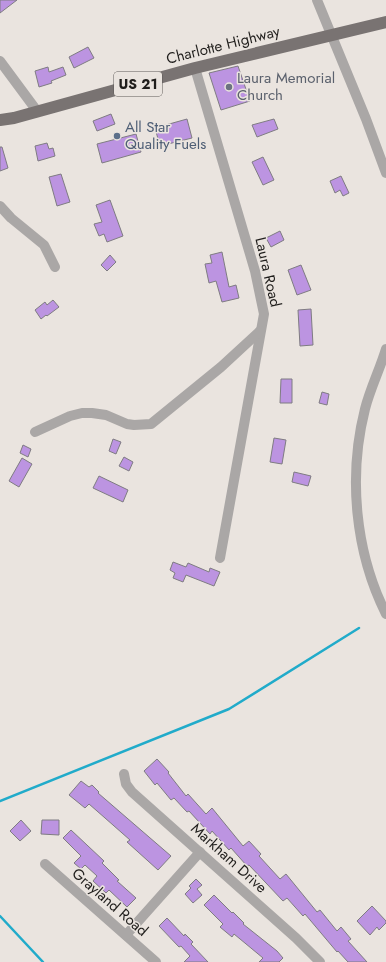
<svg xmlns="http://www.w3.org/2000/svg" width="386" height="962" font-family="Jost,sans-serif">
<rect width="100%" height="100%" fill="#eae4df"/>
<g fill="none" stroke-linecap="round" stroke-linejoin="round">
<!-- stream -->
<g stroke="#21abca" stroke-width="2.5">
<polyline points="0,801 229,709 359,628"/>
<polyline points="0,916 43,962"/>
</g>
</g>
<!-- building -->
<g fill="#bc94e1" stroke="#7f7c82">
<polygon points="0,0 17,0 0,13"/>
<polygon points="88,47 94,58 74,68 69,57"/>
<polygon points="238,66 250,101 221,110 209,73"/>
<polygon points="48,67 49,72 63,67 66,75 51,81 52,83 39,87 35,71"/>
<polygon points="111,114 115,124 97,131 93,121"/>
<polygon points="187,119 192,138 160,146 155,128"/>
<polygon points="274,119 278,129 257,137 252,125"/>
<polygon points="136,134 141,152 102,163 97,144"/>
<polygon points="47,143 49,149 53,148 55,156 38,161 35,146"/>
<polygon points="0,147 2,147 8,168 0,171"/>
<polygon points="263,157 274,180 263,185 252,162"/>
<polygon points="61,174 70,202 57,206 49,177"/>
<polygon points="341,176 349,193 343,196 340,190 335,193 330,181"/>
<polygon points="110,200 123,236 107,242 104,234 99,236 94,224 102,222 96,205"/>
<polygon points="280,231 284,240 271,247 266,238"/>
<polygon points="222,252 229,287 236,285 239,298 222,302 216,281 209,283 205,264 212,263 210,255"/>
<polygon points="110,255 116,262 107,271 101,265"/>
<polygon points="301,265 311,290 297,295 288,270"/>
<polygon points="53,300 59,307 47,316 46,315 41,319 35,310 45,302 47,305"/>
<polygon points="311,309 313,345 300,346 298,310"/>
<polygon points="281,379 292,379 292,403 280,403"/>
<polygon points="322,392 329,394 327,405 319,403"/>
<polygon points="274,438 286,440 282,464 270,462"/>
<polygon points="113,439 121,442 116,454 109,451"/>
<polygon points="23,445 31,449 28,457 20,453"/>
<polygon points="124,457 133,462 129,471 119,466"/>
<polygon points="22,458 32,464 19,487 9,481"/>
<polygon points="294,472 311,476 308,486 292,482"/>
<polygon points="99,476 128,490 123,502 93,488"/>
<polygon points="173,562 186,567 188,563 209,572 210,568 220,572 214,586 186,575 183,582 173,578 175,573 170,570"/>
<polygon points="157,759 169,772 168,773 186,796 188,794 206,814 212,808 243,846 249,841 261,854 259,856 280,879 286,874 317,912 320,910 337,931 341,927 351,939 348,941 367,962 348,962 338,951 337,952 305,914 303,916 287,898 283,901 249,865 247,866 231,848 229,850 212,831 210,834 189,811 187,812 174,798 171,800 157,783 155,785 144,771"/>
<polygon points="81,781 89,787 92,785 99,792 98,793 171,856 158,870 127,842 130,840 105,818 89,804 85,808 69,795"/>
<polygon points="21,820 31,831 20,841 10,831"/>
<polygon points="42,820 59,820 59,835 41,834"/>
<polygon points="71,830 104,861 102,863 119,880 117,881 136,898 127,907 109,890 106,893 93,881 97,876 85,865 81,869 74,863 81,856 63,838"/>
<polygon points="196,879 202,885 197,889 202,895 193,903 185,894 191,888 189,886"/>
<polygon points="214,895 232,913 233,912 244,923 243,924 277,951 283,958 279,962 259,962 263,958 234,934 232,937 220,927 223,924 204,905"/>
<polygon points="372,906 386,921 386,923 379,930 377,927 370,935 357,921"/>
<polygon points="167,918 184,936 185,934 193,942 191,944 208,962 184,962 190,956 181,946 179,947 159,926"/>
</g>
<g fill="none" stroke-linecap="round" stroke-linejoin="round">
<!-- minor -->
<g stroke="#aaa7a6" stroke-width="10">
<polyline points="317,0 366,119 386,173"/>
<polyline points="0,61 37,111"/>
<polyline points="195,68 255,271 264,314 220,558"/>
<polyline points="0,206 11,218 44,245 55,267"/>
<path d="M386,349c-6,20 -16,40 -21,60 -17,67 -10,143 21,205"/>
<polyline points="35,432 70,416 82,413 92,413 106,415 127,424 134,425 151,424 221,367 260,331"/>
<polyline points="124,774 126,784 132,792 296,938 320,962"/>
<polyline points="45,864 156,962"/>
<polyline points="126,935 200,852"/>
</g>
<!-- major -->
<polyline stroke="#797372" stroke-width="12" points="0,120 14,118 195,68 386,22"/>
</g>
<!-- markers -->
<circle fill="#6b7280" stroke="#eae4df" stroke-width="1.5" cx="229" cy="87" r="4"/>
<circle fill="#5c6f8a" stroke="#eae4df" stroke-width="1.5" cx="117" cy="136" r="4"/>
<g text-anchor="middle" stroke-width="3" stroke-linejoin="round" paint-order="stroke">
<!-- shield labels -->
<rect fill="#eae4df" stroke="#5d5956" stroke-width="1" x="114" y="72" width="48" height="24" rx="3"/>
<g font-size="14" font-weight="bold" fill="#201e1c">
<text x="138" y="89">US 21</text>
</g>
<!-- street labels -->
<g font-size="15" fill="#201e1c" stroke="#eae4df">
<text transform="translate(223 45) rotate(-14)" y="5">Charlotte Highway</text>
<text transform="translate(268 272) rotate(77)" y="5">Laura Road</text>
<text transform="translate(229 858) rotate(42)" y="5">Markham Drive</text>
<text transform="translate(110 902) rotate(41)" y="5">Grayland Road</text>
</g>
<!-- worship labels -->
<g font-size="15" fill="#5b616d" stroke="#eae4df" text-anchor="start">
<text x="237" y="83">Laura Memorial<tspan x="237" dy="17">Church</tspan></text>
</g>
<!-- service labels -->
<g font-size="15" fill="#4e5e75" stroke="#eae4df" text-anchor="start">
<text x="125" y="132">All Star<tspan x="125" dy="17">Quality Fuels</tspan></text>
</g>
</g>
</svg>
